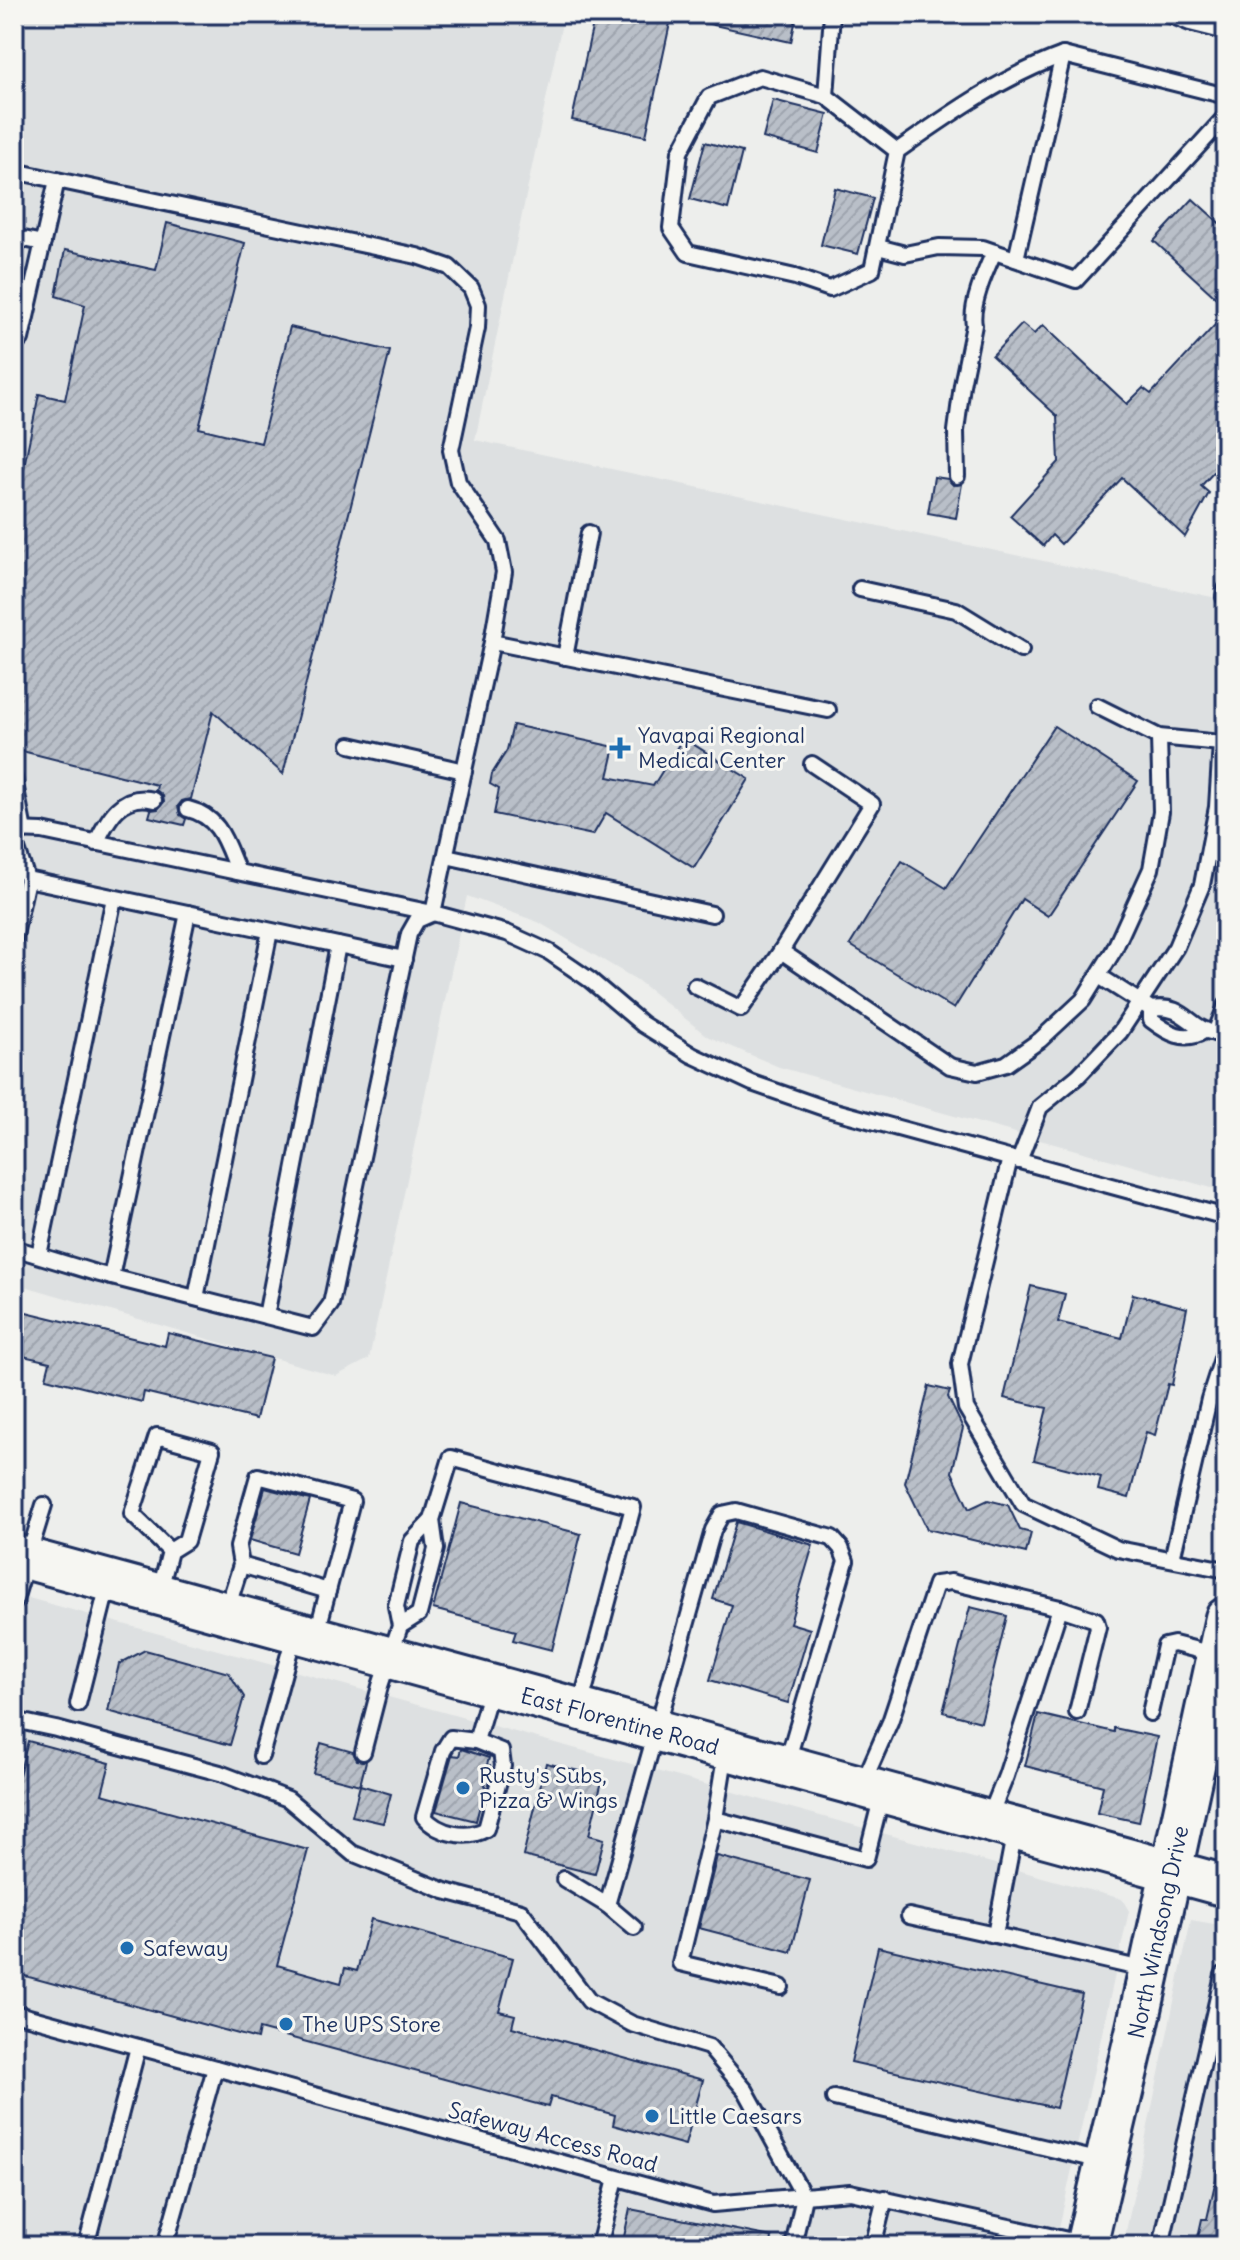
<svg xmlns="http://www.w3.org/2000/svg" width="1240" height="2260" font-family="Delius,sans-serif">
<defs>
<pattern id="building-hatch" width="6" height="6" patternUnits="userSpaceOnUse" patternTransform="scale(2)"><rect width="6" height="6" fill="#b9bfc8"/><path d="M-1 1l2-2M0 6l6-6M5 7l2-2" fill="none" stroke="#9ea4ae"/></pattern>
</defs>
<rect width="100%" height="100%" fill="#edeeec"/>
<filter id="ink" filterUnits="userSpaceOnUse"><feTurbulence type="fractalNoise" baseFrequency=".0125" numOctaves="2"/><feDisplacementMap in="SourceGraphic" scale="16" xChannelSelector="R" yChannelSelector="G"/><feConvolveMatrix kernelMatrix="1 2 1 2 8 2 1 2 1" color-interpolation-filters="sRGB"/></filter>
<g filter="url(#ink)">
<!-- built -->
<g fill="#dde0e1">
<polygon points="14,14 526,14 562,23 475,440 1226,600 1226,1192 779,1067 707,1036 637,980 538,922 467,896 369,1359 336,1376 14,1283"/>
<polygon points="14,1594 1122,1899 1129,1911 1055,2246 14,2246"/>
<polygon points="1191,1920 1226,1926 1226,2246 1123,2246"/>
</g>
<!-- building -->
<g fill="url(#building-hatch)" stroke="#1b2f5e" stroke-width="2">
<polygon points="595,14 672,14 646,136 572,120"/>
<polygon points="701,14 797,14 791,42 700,22"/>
<polygon points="773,100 828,114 818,153 763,138"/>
<polygon points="705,142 742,152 728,209 690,199"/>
<polygon points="835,188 873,198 858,254 821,245"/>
<polygon points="1193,199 1226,229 1226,307 1154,241"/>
<polygon points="167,223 245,243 199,428 261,443 290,327 390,351 283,774 213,711 191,799 182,801 178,806 180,815 186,819 184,825 149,817 151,810 158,809 164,802 163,796 156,790 157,785 14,749 14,514 39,394 65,400 85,305 56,296 65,250 156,270"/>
<polygon points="1226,313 1226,459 1201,486 1209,493 1185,537 1122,478 1061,544 1052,535 1043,546 1010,516 1059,462 1057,416 992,356 1022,324 1034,334 1043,325 1127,404 1143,388 1151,394"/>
<polygon points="934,477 948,479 953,485 962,484 956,518 928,513"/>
<polygon points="513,725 615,747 608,777 653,786 683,738 749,779 694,868 606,813 593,835 494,814 499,789 490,784 492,774 507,750"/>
<polygon points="1054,726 1138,781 1048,916 1022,899 954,1009 850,945 902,861 946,888"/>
<polygon points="1031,1286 1065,1294 1058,1322 1122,1338 1133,1294 1187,1308 1172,1385 1168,1384 1155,1435 1146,1432 1129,1498 1098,1490 1101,1477 1034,1460 1047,1408 1004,1398"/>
<polygon points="14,1309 165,1346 168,1333 271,1358 256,1419 144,1392 142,1402 46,1378 50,1362 14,1354"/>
<polygon points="929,1386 950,1391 948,1397 963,1428 952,1472 969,1509 988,1500 1008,1505 1020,1530 1031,1533 1026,1553 927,1529 905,1483"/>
<polygon points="265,1488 310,1500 295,1553 250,1540"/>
<polygon points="461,1503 581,1534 552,1650 513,1640 516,1631 433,1609"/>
<polygon points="736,1522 813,1545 790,1623 810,1629 788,1703 710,1680 732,1605 713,1599"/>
<polygon points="970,1607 1007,1616 981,1722 943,1712"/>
<polygon points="145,1650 229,1673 244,1697 230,1745 108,1711 119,1664"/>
<polygon points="1038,1714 1114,1732 1114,1728 1157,1737 1139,1822 1097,1813 1103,1786 1025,1766"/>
<polygon points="28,1741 110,1763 102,1794 308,1850 277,1965 341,1983 345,1968 357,1971 371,1919 513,1958 499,2011 515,2015 512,2027 703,2080 685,2145 613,2125 615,2115 551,2097 548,2107 259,2029 257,2039 14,1973 14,1794"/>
<polygon points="321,1743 353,1752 357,1760 366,1761 360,1785 313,1773"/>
<polygon points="461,1749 489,1758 487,1765 490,1766 476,1821 436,1811 452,1755 459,1756"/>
<polygon points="546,1763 603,1777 589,1835 604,1839 595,1874 523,1856"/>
<polygon points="360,1785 391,1794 383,1823 352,1816"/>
<polygon points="717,1856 810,1880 791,1952 699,1928"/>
<polygon points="878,1947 1082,1994 1056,2108 851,2062"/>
<polygon points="1218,2170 1226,2171 1226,2246 1196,2246 1202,2219 1207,2219"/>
<polygon points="630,2209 772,2237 771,2246 622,2246"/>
</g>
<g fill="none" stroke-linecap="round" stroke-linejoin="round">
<!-- lane casing -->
<g stroke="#1b2f5e" stroke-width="20">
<g id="lane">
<polyline points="1168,14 1190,23 1226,32"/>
<polyline points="826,96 832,14"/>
<path d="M897,151l-71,-55 -66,-19 -51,20 -29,55 -9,76 17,25 107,24 35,12 42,-19 25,-119c53,-37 105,-74 166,-96l163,41"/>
<polyline points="14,171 417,256 449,267 471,288 478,305 477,328 451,450 458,482 498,541 504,572 492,642 433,913 417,920 409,934 331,1304 313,1328 96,1273 14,1248"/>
<polyline points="14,237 43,243"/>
<polyline points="878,247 905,254 939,247 983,248 1076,280 1226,116"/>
<polyline points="1016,259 1063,55"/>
<polyline points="14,345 21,339 57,180"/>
<path d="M957,476l-1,-45 6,-46 12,-60c-4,-20 12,-55 20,-73"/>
<polyline points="860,589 956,610 1021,650"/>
<polyline points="1224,597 1226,589"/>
<polyline points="492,642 828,710"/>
<polyline points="565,657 589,533"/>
<polyline points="1097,706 1159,737 1221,743"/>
<polyline points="350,745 464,771"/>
<polyline points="812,764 872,804 781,951 950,1066 977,1072 1006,1064 1040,1040 1083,1000 1114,950 1151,869 1161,812 1159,737"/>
<polyline points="14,778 24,831"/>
<path d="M188,809c33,8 38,35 50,63"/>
<polyline points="14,830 42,831 433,913 507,933 549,952 590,980 642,1024 692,1055 752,1083 824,1108 1226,1217"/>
<polyline points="14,840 27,879 404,959"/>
<path d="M96,843c12,-25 26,-51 58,-43"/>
<polyline points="446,856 712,914"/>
<polyline points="14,940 27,879"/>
<path d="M1099,976l52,33c34,-6 38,20 64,24"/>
<polyline points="695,986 741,1009 781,951"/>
<polyline points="1226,1006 1215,1033 1226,1036"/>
<path d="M1151,1009v11c17,13 34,23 53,11"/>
<polyline points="1010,1158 960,1364 966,1408 1023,1504 1118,1549 1226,1570"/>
<polyline points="1019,1161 1040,1107 1078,1076 1120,1032 1176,947 1202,885 1217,807 1221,743 1226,743"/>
<polyline points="39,1255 114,898"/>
<polyline points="111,1277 188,913"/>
<polyline points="196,1298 270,931"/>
<polyline points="266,1316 338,945"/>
<polyline points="1172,1559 1209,1399 1226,1346"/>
<polyline points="241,1565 328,1591"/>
<polyline points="160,1590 170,1551 186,1541 212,1451 157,1436 132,1514 170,1551"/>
<polyline points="14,1603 44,1505"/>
<polyline points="227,1609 241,1565 238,1547 258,1476 352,1501 316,1636"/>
<polyline points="400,1626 419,1614 436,1549 432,1520"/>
<polyline points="78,1704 109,1581"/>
<polyline points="1150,1713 1165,1646 1174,1644 1217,1655"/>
<polyline points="14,1720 56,1729 220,1773 288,1799 352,1853 445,1891 521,1911 589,2001 632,2024 709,2047 746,2091 804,2197 793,2246"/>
<path d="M451,1738l25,3 25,10 2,15 -17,63c-19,11 -48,5 -62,-12l19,-66z"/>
<polyline points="476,1741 492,1686"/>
<polyline points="726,1751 715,1819 866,1859 882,1795"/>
<polyline points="363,1752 380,1686 400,1626 396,1606 412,1541 432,1520 451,1458 633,1507 580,1707"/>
<polyline points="261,1756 295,1632"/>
<polyline points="863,1783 890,1722 936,1584 951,1582 1060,1608"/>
<polyline points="989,1818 1006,1776 1060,1608 1096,1620 1098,1627 1077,1712"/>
<polyline points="715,1819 680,1963 781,1987"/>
<polyline points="1015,1830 995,1935 1147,1970"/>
<polyline points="564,1879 607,1905 634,1928"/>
<polyline points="607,1905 713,1530 722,1514 736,1511 832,1538 841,1548 846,1561 787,1762"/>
<polyline points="909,1916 995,1935"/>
<polyline points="14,2013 713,2204 850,2192 1086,2244"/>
<polyline points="834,2098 1102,2161"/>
<polyline points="86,2246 138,2047"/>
<polyline points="165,2246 215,2068"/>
<polyline points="599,2246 616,2178"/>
<polyline points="873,2246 885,2198"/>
<polyline points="1161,2246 1223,1975 1226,1976"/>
</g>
</g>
<!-- secondary casing -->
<g stroke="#1b2f5e" stroke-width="46">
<g id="secondary">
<polyline points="14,1555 1226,1886"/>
<polyline points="1086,2246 1137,2028 1226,1618"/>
</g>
</g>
<!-- lane -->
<use href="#lane" stroke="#f6f6f2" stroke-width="14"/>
<!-- secondary -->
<use href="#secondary" stroke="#f6f6f2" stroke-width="40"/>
</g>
</g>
<!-- markers -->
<g fill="#1f6fb2" stroke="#f6f6f2" stroke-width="3">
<path d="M616 736h8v8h8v8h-8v8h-8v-8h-8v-8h8z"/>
<circle cx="463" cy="1788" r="8"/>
<circle cx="127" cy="1948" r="8"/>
<circle cx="286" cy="2024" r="8"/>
<circle cx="652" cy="2116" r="8"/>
</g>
<g text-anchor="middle" stroke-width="6" stroke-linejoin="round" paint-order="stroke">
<!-- poi labels -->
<g font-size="22" fill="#1b2f5e" stroke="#f6f6f2" text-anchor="start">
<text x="638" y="743">Yavapai Regional<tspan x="638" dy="25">Medical Center</tspan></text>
<text x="479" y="1783">Rusty's Subs,<tspan x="479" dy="25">Pizza &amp; Wings</tspan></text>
<text x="143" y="1956">Safeway</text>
<text x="302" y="2032">The UPS Store</text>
<text x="668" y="2124">Little Caesars</text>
</g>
<!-- street labels -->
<g font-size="22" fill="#1b2f5e" stroke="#f6f6f2">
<text transform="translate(620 1721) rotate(15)" y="8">East Florentine Road</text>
<text transform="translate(1158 1932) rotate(-78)" y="8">North Windsong Drive</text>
<text transform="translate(553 2137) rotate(15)" y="8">Safeway Access Road</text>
</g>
</g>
<!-- margin -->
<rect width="1240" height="2260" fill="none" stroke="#f6f6f2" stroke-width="48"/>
<rect x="24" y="24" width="1192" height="2212" fill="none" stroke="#1b2f5e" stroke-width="3" filter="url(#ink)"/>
</svg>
